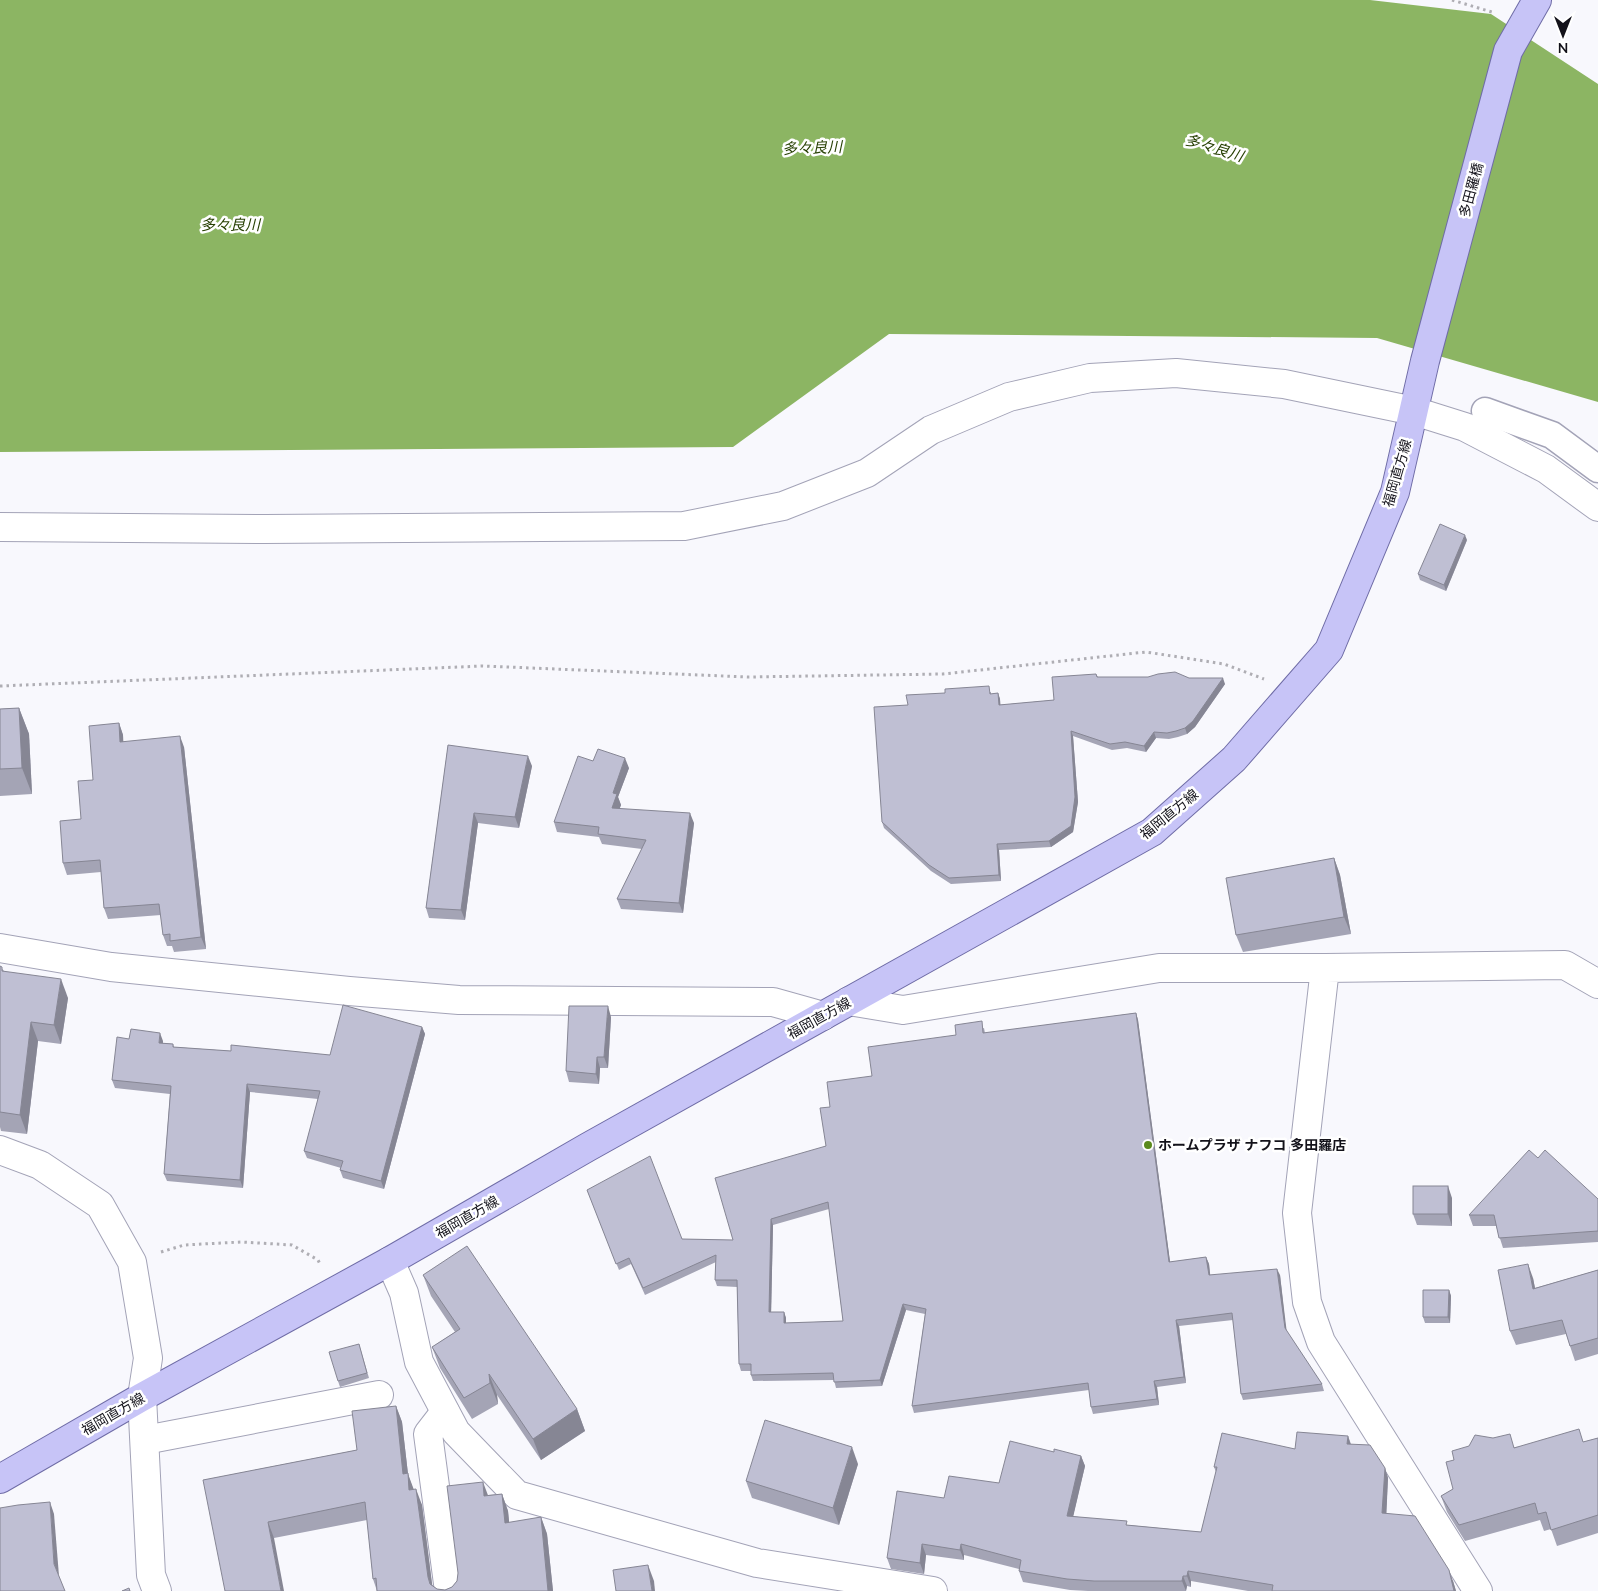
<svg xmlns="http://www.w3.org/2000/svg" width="1598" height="1591" font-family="'Nunito Sans','Noto Sans JP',sans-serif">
<rect width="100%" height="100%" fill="#f8f8fd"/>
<!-- water -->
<polygon fill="#8cb563" points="0,0 1370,0 1491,14 1598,84 1598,402 1377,338 889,334 733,447 0,452"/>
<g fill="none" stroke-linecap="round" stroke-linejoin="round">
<!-- pedestrian casing -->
<g stroke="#a3a3b7" stroke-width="29">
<polyline id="pedestrian" points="1485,411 1552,435 1598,469"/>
</g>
<!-- minor casing -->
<g stroke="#a3a3b7" stroke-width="30">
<g id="minor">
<polyline points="0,948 111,967 349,991 459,1000 773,1002 823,1016"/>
<polyline points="849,1001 903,1010 1159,968 1325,968"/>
<polyline points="0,1150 40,1165 100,1205 132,1262 148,1358 142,1397 151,1575 157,1591"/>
<polyline points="390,1261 404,1293 419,1362 456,1432 517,1495 757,1563 933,1591"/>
<polyline points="445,1412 428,1434 449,1591"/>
<polyline points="145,1440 379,1395"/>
<polyline points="1478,1591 1321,1342 1307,1302 1297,1213 1325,968 1565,965 1598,984"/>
</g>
</g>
<!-- tertiary casing -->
<g stroke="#a3a3b7" stroke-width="30">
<polyline id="tertiary" points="0,527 265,529 684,526 783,506 867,473 931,430 1009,397 1090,378 1176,373 1284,384 1414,411 1465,427 1546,469 1598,507"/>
</g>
<!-- primary casing -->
<g stroke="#6f6ca6" stroke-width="30">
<polyline id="primary" points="0,1479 142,1397 390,1261 588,1147 1152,832 1234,759 1329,650 1395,492 1425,361 1508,51 1537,0"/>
</g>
<!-- path -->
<g stroke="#afaeb4" stroke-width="3" stroke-dasharray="2.5 4" stroke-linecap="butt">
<polyline points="1452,0 1495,13"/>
<polyline points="0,686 483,666 748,677 943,674 1146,652 1224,664 1264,679"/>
<polyline points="161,1252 184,1245 241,1242 292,1245 318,1260 320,1264"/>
</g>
<!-- pedestrian -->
<use href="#pedestrian" stroke="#fff" stroke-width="26"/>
<!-- minor -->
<use href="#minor" stroke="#fff" stroke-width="28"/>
<!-- tertiary -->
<use href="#tertiary" stroke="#fff" stroke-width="28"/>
<!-- primary -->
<use href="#primary" stroke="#c7c4f7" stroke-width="28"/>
</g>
<!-- wall -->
<g fill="#a4a4b5" fill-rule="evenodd">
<polygon points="1467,540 1446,591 1420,580 1418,574"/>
<polygon points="1096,674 1098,677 1189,678 1225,684 1195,727 1187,734 1178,737 1169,739 1156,738 1146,752 1127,748 1112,750 1073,736 1078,802 1073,832 1051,847 999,850 1001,881 951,884 931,871 884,828 882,822 908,705 991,692 991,694 998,693 1000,699 1000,705 1054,700"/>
<polygon points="19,708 29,734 32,794 0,796 0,709"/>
<polygon points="119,723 123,735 123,742 184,747 206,949 174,952 172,946 167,946 163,935 161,915 108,919 104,908 101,872 67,875 63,863 81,819 93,780"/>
<polygon points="448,745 532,766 519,828 478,823 465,920 429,918 426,908"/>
<polygon points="593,761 629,768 618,797 621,805 619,809 694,823 683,913 621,909 617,899 642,849 602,844 599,837 557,832 554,822"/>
<polygon points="1334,858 1340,875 1351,934 1243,952 1236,935"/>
<polygon points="0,966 4,971 68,998 61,1044 38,1041 27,1134 1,1131 0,1127"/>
<path d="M1136,1013l2,7 32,242 36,-5 3,7 1,11h70l6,56 36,53 2,7 -81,9 -2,-6 -8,-74 -54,6 7,57 -29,4 2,18 -66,9 -2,-7 -2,-17 -175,23 -2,-7 13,-92 -19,-4 -24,76 -46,2 -2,-8 -81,1 -2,-6v-4h-10l-2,-7 -2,-77 -20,-1 -2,-6 1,-18 -71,33 -14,-31 -12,6 -32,-80 95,49 51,1 93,-94 4,-39 42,-31 84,-41 28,-7 1,5zM829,1209l14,112 -57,2v-5l-2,-6h-13l2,-87z"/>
<polygon points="611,1017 608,1068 600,1068 599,1084 569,1082 566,1071"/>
<polygon points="422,1027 425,1034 384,1189 343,1178 340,1170 341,1168 307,1158 304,1151 318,1099 250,1092 243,1188 167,1181 164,1174 170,1094 115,1088 112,1080 129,1039 163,1041 163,1043 173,1044 174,1047 231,1051 330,1055"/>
<polygon points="1538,1158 1598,1199 1598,1242 1503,1248 1496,1226 1473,1226 1469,1215"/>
<polygon points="1452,1198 1452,1226 1417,1225 1413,1214"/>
<polygon points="1598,1270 1598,1354 1575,1361 1566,1334 1516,1345 1510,1331 1533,1278 1535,1288"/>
<polygon points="423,1275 577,1409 585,1431 541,1460 497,1395 498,1404 472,1419 440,1368 432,1347 455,1332 431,1296"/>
<polygon points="1449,1290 1451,1296 1450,1323 1425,1323 1423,1317"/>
<polygon points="359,1344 369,1378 340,1387 338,1381"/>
<polygon points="396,1406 402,1422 408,1474 413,1489 422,1505 432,1585 437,1589 445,1590 452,1587 457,1581 488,1495 502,1494 508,1511 509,1523 541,1517 547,1534 553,1591 377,1591 373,1579 367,1520 274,1538 203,1480 357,1450"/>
<polygon points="1348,1436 1351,1444 1385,1468 1388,1478 1386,1513 1453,1581 1456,1591 1248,1591 1191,1581 1191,1587 1187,1586 1186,1591 1088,1591 1070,1590 1023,1582 1019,1571 1019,1569 964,1555 964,1560 926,1555 924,1574 891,1569 887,1558 944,1498 999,1483 1054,1452 1081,1456 1085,1466 1073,1516 1128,1525 1201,1532 1216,1472 1214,1467 1295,1449"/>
<polygon points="1598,1438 1598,1533 1557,1546 1551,1529 1544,1531 1540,1520 1465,1541 1447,1512 1441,1496 1453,1489 1515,1447 1583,1442"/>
<polygon points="858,1464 839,1525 752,1498 746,1481"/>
</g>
<!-- shaded-wall -->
<g fill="#868694">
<polygon points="1465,535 1467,540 1446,591 1444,585"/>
<polygon points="1223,678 1225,684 1195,727 1187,734 1185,728"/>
<polygon points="998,693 1000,699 1001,711 999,705"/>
<polygon points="19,708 29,734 32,794 22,768"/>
<polygon points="119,723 123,735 124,754 120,742"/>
<polygon points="1071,731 1073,736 1078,802 1073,832 1051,847 1049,841"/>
<polygon points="1154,732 1156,738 1146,752 1144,746"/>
<polygon points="180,736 184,747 206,949 201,937"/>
<polygon points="528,756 532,766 519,828 515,817"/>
<polygon points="625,758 629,768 618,797 621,805 616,819 612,808 613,793"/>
<polygon points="474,813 478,823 465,920 461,910"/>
<polygon points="690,813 694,823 683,913 679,903"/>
<polygon points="997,844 999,850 1001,881 999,875"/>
<polygon points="1334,858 1340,875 1351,934 1344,917"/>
<polygon points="61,979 68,998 61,1044 54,1025"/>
<polygon points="608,1006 611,1017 608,1068 604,1057"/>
<polygon points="1136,1013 1138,1020 1171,1269 1169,1262"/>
<polygon points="31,1022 38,1041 27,1134 20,1115"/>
<polygon points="422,1027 425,1034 384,1189 381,1181"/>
<polygon points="160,1033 163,1041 162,1050 159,1043"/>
<polygon points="597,1057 600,1068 599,1084 596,1074"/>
<polygon points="247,1084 250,1092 243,1188 240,1180"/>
<polygon points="1448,1186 1452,1198 1452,1226 1448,1214"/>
<polygon points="771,1219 773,1225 771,1318 769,1312"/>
<polygon points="1206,1257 1209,1264 1211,1282 1209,1275"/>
<polygon points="1528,1264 1533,1278 1538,1304 1533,1289"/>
<polygon points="1277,1269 1280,1275 1287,1334 1285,1328"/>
<polygon points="1449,1290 1451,1296 1450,1323 1448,1317"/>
<polygon points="903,1304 906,1310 882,1386 880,1380"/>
<polygon points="784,1312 786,1318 786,1329 784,1323"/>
<polygon points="1176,1320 1179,1326 1186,1383 1184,1377"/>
<polygon points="489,1374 497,1395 498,1404 490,1383"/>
<polygon points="1154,1381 1157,1387 1159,1405 1157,1399"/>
<polygon points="396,1406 402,1422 408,1474 414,1490 415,1506 403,1474"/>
<polygon points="577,1409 585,1431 541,1460 533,1439"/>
<polygon points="1348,1436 1351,1446 1347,1444"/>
<polygon points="852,1447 858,1464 839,1525 833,1508"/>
<polygon points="1081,1456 1085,1466 1071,1526 1067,1516"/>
<polygon points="1385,1468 1388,1478 1386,1523 1382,1513"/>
<polygon points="483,1482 489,1498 484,1496"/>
<polygon points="416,1489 422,1505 433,1591 428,1577"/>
<polygon points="502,1494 508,1511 511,1540 505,1523"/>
<polygon points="50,1502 54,1514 59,1576 54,1564"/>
<polygon points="541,1517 547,1534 553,1591 548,1591"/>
<polygon points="268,1522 274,1538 284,1591 281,1591"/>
<polygon points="922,1544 926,1555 924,1574 920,1563"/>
<polygon points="961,1544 964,1555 964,1560 960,1550"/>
<polygon points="648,1565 654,1581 655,1591 652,1591"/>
<polygon points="1449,1570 1453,1581 1456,1591 1454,1591"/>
<polygon points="1188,1571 1191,1581 1191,1587 1187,1576"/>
<polygon points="1183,1576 1187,1586 1186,1591 1182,1581"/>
</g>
<!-- building -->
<g fill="#bfbfd3" stroke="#868694" fill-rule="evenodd">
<polygon points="1440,524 1465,535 1444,585 1418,574"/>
<polygon points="1175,672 1189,678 1223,678 1193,721 1185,728 1176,731 1167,733 1154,732 1144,746 1125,742 1110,744 1071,731 1075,797 1071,826 1049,841 997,844 999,875 949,878 929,865 882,822 874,707 908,705 906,695 945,693 945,689 989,686 990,694 998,693 999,705 1054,700 1052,677 1096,674 1097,677 1148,677 1158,674"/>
<polygon points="19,708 22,768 0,769 0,709"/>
<polygon points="119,723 120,742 180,736 201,937 170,941 170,934 163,935 159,904 104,908 100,860 63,863 60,821 81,819 78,781 93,780 89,726"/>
<polygon points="448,745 528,756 515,817 474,813 461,910 426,908"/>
<polygon points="598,749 625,758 613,793 617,794 612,808 690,813 679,903 617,899 646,840 598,834 599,827 554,822 578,756 593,761"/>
<polygon points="1334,858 1344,917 1236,935 1226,878"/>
<polygon points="0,966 2,967 2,971 61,979 54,1025 31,1022 20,1115 0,1112"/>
<polygon points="343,1005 422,1027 381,1181 340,1170 343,1161 304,1151 320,1091 247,1084 240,1180 164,1174 171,1086 112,1080 117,1037 129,1039 131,1029 160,1033 159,1043 173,1044 173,1047 231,1051 231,1045 330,1055"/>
<polygon points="569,1006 608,1006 604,1057 597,1057 596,1074 566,1071"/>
<path d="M1136,1013l33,249 37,-5 3,18 68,-6 8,59 37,56 -81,10 -9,-81 -56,7 8,57 -30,4 3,18 -66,8 -3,-24 -176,23 14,-97 -23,-5 -23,76 -46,2 -1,-9 -82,2v-11h-12l-2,-84h-22l1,-25 -73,33 -14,-30 -13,6 -29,-74 63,-34 32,83 51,1 -18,-62 111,-32 -6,-38 10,-1 -3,-25 45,-6 -4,-29 88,-12 -1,-10 27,-4 1,12zM828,1202l15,119 -59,2v-11h-15l2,-93z"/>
<polygon points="1529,1150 1538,1158 1545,1150 1598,1199 1598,1231 1499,1238 1494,1215 1469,1215"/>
<rect x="1413" y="1186" width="35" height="28"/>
<polygon points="467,1246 577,1409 533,1439 489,1374 490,1383 464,1398 432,1347 460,1329 423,1275"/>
<polygon points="1528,1264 1533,1289 1598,1270 1598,1338 1570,1346 1562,1320 1510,1331 1498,1270"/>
<polygon points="1423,1290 1449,1290 1448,1317 1423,1317"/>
<polygon points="359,1344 367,1373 338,1381 329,1352"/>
<polygon points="396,1406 403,1474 408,1473 409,1490 416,1489 428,1577 430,1584 437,1589 445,1590 452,1587 457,1581 458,1573 447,1486 483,1482 484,1496 502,1494 505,1523 541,1517 548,1591 377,1591 376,1578 373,1579 365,1502 268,1522 281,1591 225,1591 203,1480 357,1450 352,1411"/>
<polygon points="765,1420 852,1447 833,1508 746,1481"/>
<polygon points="1579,1429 1583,1442 1598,1438 1598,1515 1551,1530 1546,1512 1538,1514 1535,1503 1459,1525 1441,1496 1453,1489 1446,1462 1454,1460 1452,1451 1469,1446 1475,1435 1493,1438 1510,1434 1514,1448"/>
<polygon points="1297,1432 1348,1436 1347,1444 1370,1445 1385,1468 1382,1513 1415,1516 1449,1570 1454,1591 1272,1591 1273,1585 1188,1571 1187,1576 1183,1576 1182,1581 1094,1581 1067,1579 1019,1571 1021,1560 961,1544 960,1550 922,1544 920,1563 887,1558 897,1491 944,1498 949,1476 999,1483 1010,1441 1054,1452 1054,1449 1081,1456 1067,1516 1127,1521 1126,1525 1201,1532 1217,1467 1214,1467 1222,1433 1295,1449"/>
<polygon points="50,1502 54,1564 65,1591 0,1591 0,1508 18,1505"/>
<polygon points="648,1565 652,1591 616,1591 613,1570"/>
<polygon points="129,1588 130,1591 122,1591"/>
</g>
<!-- markers -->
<circle fill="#5b8a1d" stroke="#fff" stroke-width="2" cx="1148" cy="1145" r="5"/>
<g text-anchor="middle" stroke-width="5" stroke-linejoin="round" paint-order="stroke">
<!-- street labels -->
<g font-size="14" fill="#13121a" stroke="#fff">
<text transform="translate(1471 190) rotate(-75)" y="5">多田羅橋</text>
<text transform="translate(1397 473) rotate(-74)" y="5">福岡直方線</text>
<text transform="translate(1169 814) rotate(-39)" y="5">福岡直方線</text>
<text transform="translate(819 1018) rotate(-29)" y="5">福岡直方線</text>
<text transform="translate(467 1217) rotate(-30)" y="5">福岡直方線</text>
<text transform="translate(113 1414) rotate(-30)" y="5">福岡直方線</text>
</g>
<!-- poi labels -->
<g font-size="14" font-weight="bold" fill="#13121a" stroke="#fff" text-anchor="start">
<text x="1158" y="1150">ホームプラザ ナフコ 多田羅店</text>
</g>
<!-- water labels -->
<g font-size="15" font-style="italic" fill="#274003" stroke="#fff">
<text transform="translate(812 148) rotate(-2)" y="5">多々良川</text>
<text transform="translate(1214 148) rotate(17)" y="5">多々良川</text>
<text x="230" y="230">多々良川</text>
</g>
</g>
<!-- north arrow -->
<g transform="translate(1563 35) rotate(180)" stroke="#ffffff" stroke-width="4" paint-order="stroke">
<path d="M0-4L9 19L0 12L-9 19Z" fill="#13121a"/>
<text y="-8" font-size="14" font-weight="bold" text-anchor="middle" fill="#13121a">N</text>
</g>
</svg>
